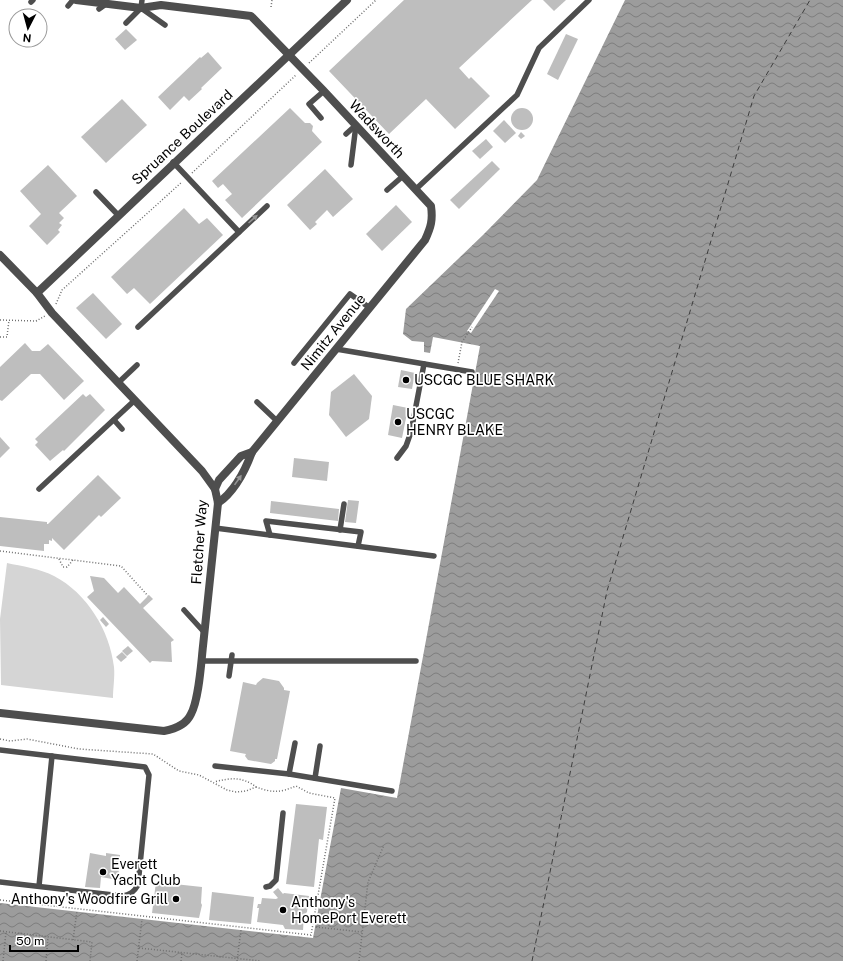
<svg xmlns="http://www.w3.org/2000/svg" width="843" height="961" font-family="'Public Sans',sans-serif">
<defs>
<pattern id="water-waves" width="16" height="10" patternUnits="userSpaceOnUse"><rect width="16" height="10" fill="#9c9c9c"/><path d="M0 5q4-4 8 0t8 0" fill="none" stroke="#7d7d7d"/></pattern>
</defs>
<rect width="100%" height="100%" fill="#fff"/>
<!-- pitch -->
<path fill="#d5d5d5" d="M7,563c14,3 34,6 47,13 33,17 56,55 60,91 1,10 -1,21 -1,31l-112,-13 -1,-66z"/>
<!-- water -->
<polygon fill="url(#water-waves)" points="625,0 843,0 843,961 0,961 0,903 313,938 341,788 397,798 480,346 433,337 430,353 424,352 424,342 412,341 403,334 406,309 483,235 537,180"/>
<!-- pier -->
<polygon fill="#fff" points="495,289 499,291 471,333 467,331"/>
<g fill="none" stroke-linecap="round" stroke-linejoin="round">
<!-- ferry -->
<polyline stroke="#3d3d3d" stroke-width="1" stroke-dasharray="5 4" stroke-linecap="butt" points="532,961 607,591 754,96 810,0"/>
</g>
<!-- building -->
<g fill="#bebebe">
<polygon points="404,0 532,0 459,68 469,79 471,77 490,96 455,129 426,99 389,134 329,71"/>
<polygon points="543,0 566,0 554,11"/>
<polygon points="126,29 137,40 125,50 115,39"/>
<polygon points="566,34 578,39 558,80 547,74"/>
<polygon points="208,52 222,68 201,88 202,89 189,101 184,96 170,110 158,97 200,57 201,58"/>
<polygon points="122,99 147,125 106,163 81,137"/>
<circle cx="522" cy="119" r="11"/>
<polygon points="290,108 305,123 310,123 313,126 312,131 322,142 242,218 225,200 232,194 223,184 218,188 212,181"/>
<polygon points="504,120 516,133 505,143 493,131"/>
<polygon points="521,132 525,136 521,139 518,136"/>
<polygon points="486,139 493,147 480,159 472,151"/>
<polygon points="492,161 500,169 459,209 450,200"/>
<polygon points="48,165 77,196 59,213 64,218 59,223 62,225 58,230 60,232 47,245 29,226 41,214 20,191"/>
<polygon points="325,169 353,199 333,217 327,210 315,222 317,224 310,230 287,205"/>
<polygon points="396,205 412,222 382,251 366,234"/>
<polygon points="184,208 199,224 207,218 223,235 150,304 134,288 127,294 111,277"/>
<polygon points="93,293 122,324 106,339 76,308"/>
<polygon points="25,343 32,351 40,351 48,344 84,381 64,400 40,374 31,374 2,401 0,400 0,367"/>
<polygon points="401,370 415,373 412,389 398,387"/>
<polygon points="354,374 372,396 369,419 346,437 329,415 331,392"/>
<polygon points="83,394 86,397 90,394 105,410 64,451 63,450 50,461 35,445 38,442 35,439"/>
<polygon points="393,405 408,408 402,438 388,435"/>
<polygon points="0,437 10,448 0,458"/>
<polygon points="294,458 329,462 327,481 292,477"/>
<polygon points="98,475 121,498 101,517 99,515 64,550 52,538 52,541 49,540 49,544 44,544 44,551 0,546 0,517 47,522 47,524 48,524"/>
<polygon points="348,500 359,501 356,523 345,522"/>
<polygon points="271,501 339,509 338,521 270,513"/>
<polygon points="90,576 104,578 118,593 124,587 140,604 149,595 153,599 143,608 174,640 171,642 172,662 152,661 150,663 87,597 94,591"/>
<polygon points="103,617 109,624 106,627 100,620"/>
<polygon points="128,646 133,651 127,656 122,651"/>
<polygon points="122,652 127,657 121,662 116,657"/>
<polygon points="263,678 279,681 284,688 284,690 290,691 277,759 275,759 275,761 271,764 248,760 245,756 246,754 230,751 243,682 256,685 257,683"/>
<polygon points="296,804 327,807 323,840 319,839 314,887 286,884"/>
<polygon points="90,853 106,856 106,853 120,855 118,880 101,877 100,888 85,887"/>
<polygon points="156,882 202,887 201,903 202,905 199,918 152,913"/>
<polygon points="278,888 283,894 284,893 309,896 307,912 304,915 303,930 285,929 283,925 257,922 259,908 257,908 258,904 261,904 262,898 276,899 278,898 273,892"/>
<polygon points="212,892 254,897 251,924 209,920"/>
</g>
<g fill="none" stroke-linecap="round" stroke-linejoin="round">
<!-- path -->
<g stroke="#707070" stroke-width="1.5" stroke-dasharray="1 2" stroke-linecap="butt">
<polyline points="271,7 272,0"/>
<polyline points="309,63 376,0"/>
<polyline points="192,173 296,75"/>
<polyline points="56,304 62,290 182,182"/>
<polyline points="0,320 36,321 45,316"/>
<polyline points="0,337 7,337 9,320"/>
<polyline points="458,363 462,342 472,327"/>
<polyline points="0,551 121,566 148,596"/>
<polyline points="59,559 63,567 67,567 73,560"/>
<path d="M0,739l10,2 17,-2 52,10 74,5 26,17 20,4 28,15 9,2 10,-1 10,-4c-14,-11 -26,-9 -42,-5"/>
<path d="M0,900l311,35 24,-137 -26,-5 -13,-7c-17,7 -23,7 -40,1"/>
<polyline points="316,927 362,932"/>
<polyline points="0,931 92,942 90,961"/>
<polyline points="73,940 77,911"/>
<polyline points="139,948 261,961"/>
<polyline points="3,961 6,932"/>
<polyline points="46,961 48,937"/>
<polyline points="137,961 142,919"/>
<polyline points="181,961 182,953"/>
<polyline points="237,961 241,930"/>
<polyline points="359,961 368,882 384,845"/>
</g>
<!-- lane -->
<g stroke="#4e4e4e" stroke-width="5.5">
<polyline points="31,2 33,0"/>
<polyline points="68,6 73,0"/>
<polyline points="141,8 165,25"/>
<polyline points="99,9 106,4"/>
<polyline points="126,23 141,8 142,0"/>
<polyline points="321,118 309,104 324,91"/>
<polyline points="346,134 356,125"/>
<polyline points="173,162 239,232"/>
<polyline points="351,165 356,125"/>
<polyline points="416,189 517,95 539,48 589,0"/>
<polyline points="387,190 403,176"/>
<polyline points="96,192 118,215"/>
<polyline points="138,327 267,206"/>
<polyline points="336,349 472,372"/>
<polyline points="294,363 350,294 370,308"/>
<polyline points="118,383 137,365"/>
<polyline points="257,402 277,421"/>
<polyline points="114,420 122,429"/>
<polyline points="397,458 406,446 411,432 424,364"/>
<polyline points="39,489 135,400"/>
<polyline points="215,528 434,556"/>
<polyline points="340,530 344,504"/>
<polyline points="270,535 266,521 361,532 358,546"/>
<polyline points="184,610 204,632"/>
<polyline points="201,661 416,661"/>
<polyline points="229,676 232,655"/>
<path d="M0,750l145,17 4,8 -11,110c-4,7 -8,10 -16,11l-122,-14"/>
<polyline points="215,766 289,774 392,791"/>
<polyline points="289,774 295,743"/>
<polyline points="315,778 320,746"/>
<polyline points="39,886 52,756"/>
<polyline points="266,887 270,886 276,880 283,813"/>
</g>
<!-- street -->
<g stroke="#4e4e4e" stroke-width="8">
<path d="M76,0l65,8 20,-3 90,11 72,74 108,116c2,14 0,21 -6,34l-173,212c-7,19 -18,40 -34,51"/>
<path d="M0,255l37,38 15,20 150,158 13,18 3,14c-5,48 -10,95 -15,143 -2,18 -4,53 -12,68 -5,11 -16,15 -27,17l-164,-18"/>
<polyline points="37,293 347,0"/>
<polyline points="215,489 219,480 241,456 252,452"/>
</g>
</g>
<!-- one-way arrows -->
<defs><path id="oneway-solid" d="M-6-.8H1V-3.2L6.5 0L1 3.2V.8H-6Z"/></defs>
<g fill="#959595">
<use href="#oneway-solid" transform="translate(253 219) rotate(-42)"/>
<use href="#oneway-solid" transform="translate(238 480) rotate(-55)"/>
</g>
<!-- markers -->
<g fill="#000" stroke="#fff" stroke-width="1.5">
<circle cx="406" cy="380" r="4"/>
<circle cx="398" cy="422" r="4"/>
<circle cx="103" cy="872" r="4"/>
<circle cx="176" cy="899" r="4"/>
<circle cx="283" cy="910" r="4"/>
</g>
<g text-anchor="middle" stroke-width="3.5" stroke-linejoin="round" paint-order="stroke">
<!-- street labels -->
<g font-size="14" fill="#000" stroke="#fff">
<text transform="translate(377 129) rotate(47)" y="5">Wadsworth</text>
<text transform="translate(182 137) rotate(-43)" y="5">Spruance Boulevard</text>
<text transform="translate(333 332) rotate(-51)" y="5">Nimitz Avenue</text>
<text transform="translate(199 542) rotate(-86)" y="5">Fletcher Way</text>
</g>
<!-- poi labels -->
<g font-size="14" fill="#000" stroke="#fff" text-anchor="start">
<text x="414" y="385">USCGC BLUE SHARK</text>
<text x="406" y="419">USCGC<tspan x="406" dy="16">HENRY BLAKE</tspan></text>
<text x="111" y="869">Everett<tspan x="111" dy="16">Yacht Club</tspan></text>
<text x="168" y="904" text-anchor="end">Anthony's Woodfire Grill</text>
<text x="291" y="907">Anthony's<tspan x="291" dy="16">HomePort Everett</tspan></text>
</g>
</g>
<!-- north arrow -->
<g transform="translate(28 28) rotate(186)"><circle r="19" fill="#ffffff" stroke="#999999"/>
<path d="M0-3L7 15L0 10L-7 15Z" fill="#000000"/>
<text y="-6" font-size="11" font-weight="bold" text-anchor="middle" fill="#000000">N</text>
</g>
<!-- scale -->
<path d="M10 945v6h68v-6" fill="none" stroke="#000000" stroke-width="2"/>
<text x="16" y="945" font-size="12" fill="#000000" stroke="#ffffff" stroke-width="3" paint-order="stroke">50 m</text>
</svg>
